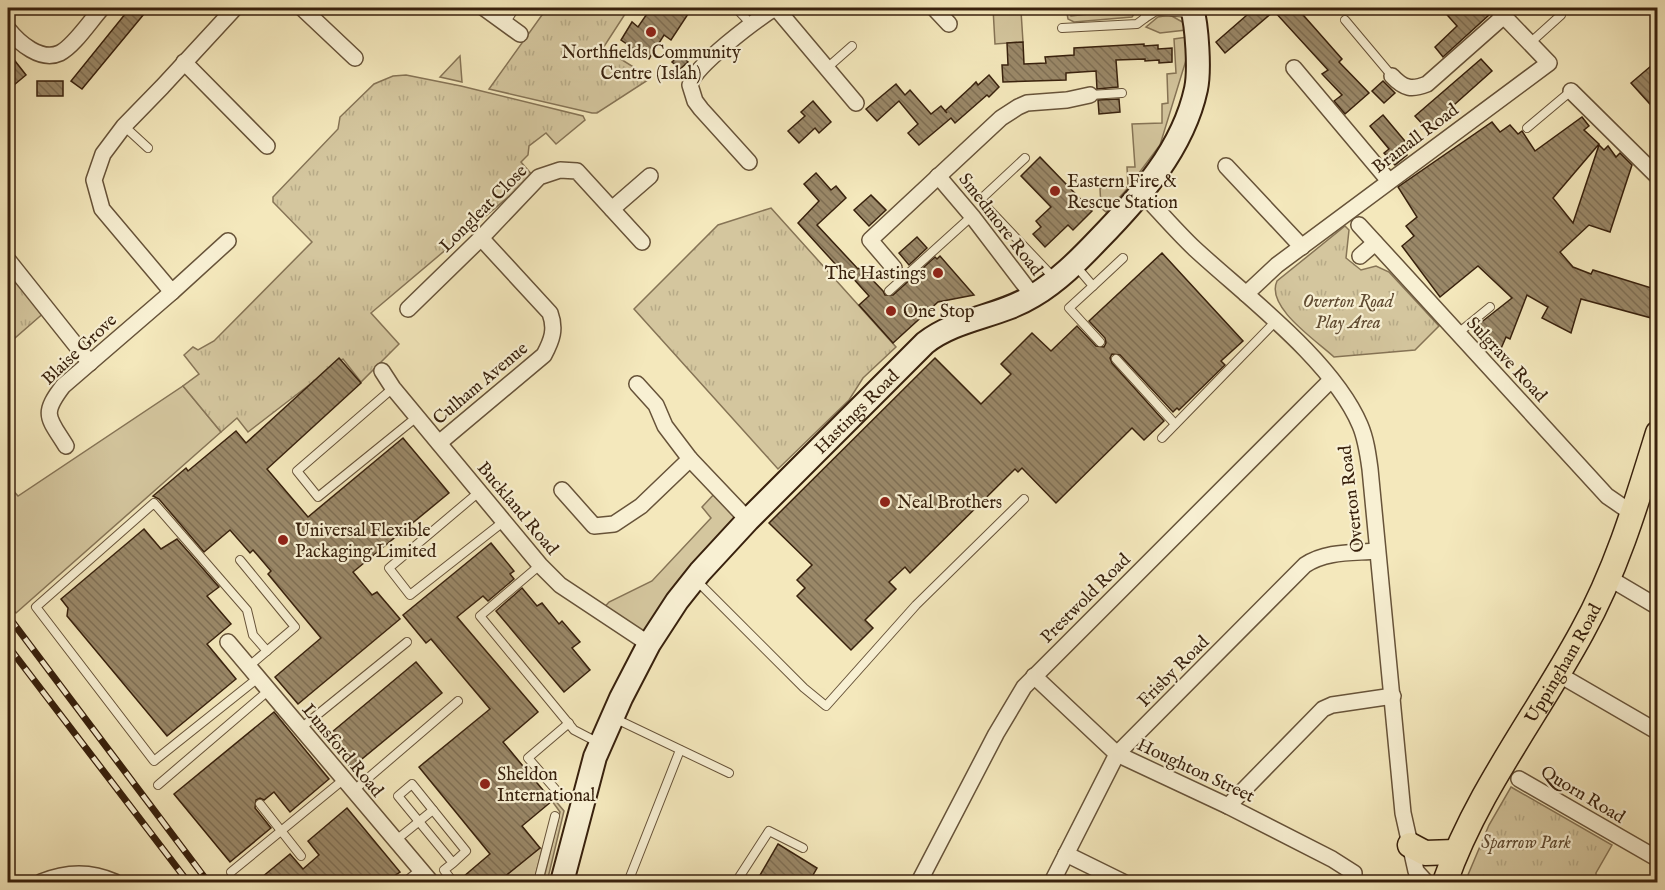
<svg xmlns="http://www.w3.org/2000/svg" width="1665" height="890" font-family="'IM FELL English',serif">
<defs>
<pattern id="park-tufts" width="24" height="20" patternUnits="userSpaceOnUse" patternTransform="scale(1.5)"><rect width="24" height="20" fill="#d4c69e"/><path d="M3 7l-1-3M5 7V3M7 7l1-3M15 17l-1-3M17 17v-4M19 17l1-3" fill="none" stroke="#b7aa87"/></pattern>
<pattern id="building-back-hatch" width="6" height="6" patternUnits="userSpaceOnUse" patternTransform="scale(1.5)"><rect width="6" height="6" fill="#9a8868"/><path d="M-1 5l2 2M0 0l6 6M5-1l2 2" fill="none" stroke="#7f6f54"/></pattern>
</defs>
<rect width="100%" height="100%" fill="#f4e8bc"/>
<filter id="stains"><feTurbulence type="fractalNoise" baseFrequency=".00333" numOctaves="4"/><feColorMatrix values="0 0 0 0 .2 0 0 0 0 .09 0 0 0 0 .02 0 0 0 .5 -.17"/></filter>
<radialGradient id="worn" r=".72"><stop offset=".6" stop-color="#630" stop-opacity="0"/><stop offset="1" stop-color="#630" stop-opacity=".3"/></radialGradient>
<!-- grass -->
<g fill="#d4c69e" stroke="#867456" stroke-width="1.5">
<polygon points="993,8 1014,8 1021,11 1023,42 995,44"/>
<polygon points="1066,8 1069,8 1071,16 1107,12 1107,9 1137,8 1137,10 1132,17 1074,22 1068,19"/>
<polygon points="1170,15 1186,24 1186,30 1160,33 1146,27 1158,17"/>
<polygon points="1187,37 1187,57 1160,145 1127,189 1106,212 1101,208 1100,188 1128,187 1127,167 1135,167 1132,124 1162,123 1162,104 1168,103 1167,74 1176,73 1174,39"/>
<polygon points="460,56 462,82 440,77 457,59"/>
<polygon points="183,386 221,432 16,613 8,603 8,485 18,496"/>
<polygon points="716,492 748,520 649,644 600,612 609,602 652,581 711,518 702,507"/>
<polygon points="554,799 564,811 547,882 543,882 560,812 552,801"/>
<polygon points="540,848 542,849 534,882 498,882"/>
</g>
<!-- park -->
<g fill="url(#park-tufts)" stroke="#867456" stroke-width="1.5">
<polygon points="547,8 629,8 603,48 651,78 597,113 592,113 489,89"/>
<polygon points="406,75 461,86 583,116 585,120 556,144 546,133 529,146 528,155 521,162 533,176 371,313 399,344 361,382 343,359 248,432 237,418 221,432 183,386 199,374 184,355 193,347 198,350 214,341 312,242 273,202 273,197 338,129 340,117 374,84 393,76"/>
<polygon points="771,208 896,347 863,378 849,400 778,469 634,309 718,225"/>
<path d="M1345,226l4,4 -3,28 15,12 15,-4 13,6 50,54 -24,24 -81,7c-17,-16 -69,-50 -57,-76z"/>
<polygon points="8,265 46,311 8,344"/>
<polygon points="1511,787 1612,845 1596,873 1596,882 1465,882 1489,825"/>
</g>
<!-- building -->
<g fill="url(#building-back-hatch)" stroke="#38210d" stroke-width="1.5">
<polygon points="130,8 149,8 82,89 71,81"/>
<polygon points="651,8 692,8 671,40 664,35 649,59 621,40 632,22 638,27"/>
<polygon points="1255,8 1297,8 1342,59 1339,62 1369,93 1345,114 1334,101 1342,95 1322,74 1328,70 1274,11 1225,53 1216,42"/>
<polygon points="1441,8 1487,8 1489,15 1443,57 1435,47 1457,26"/>
<polygon points="1023,42 1024,64 1046,63 1045,57 1074,55 1074,48 1144,44 1144,46 1158,45 1158,49 1172,48 1172,62 1159,63 1159,60 1145,61 1145,59 1116,60 1118,87 1097,89 1096,71 1066,73 1066,80 1003,82 1002,65 1008,65 1007,43"/>
<polygon points="8,52 26,75 14,85 8,77"/>
<polygon points="681,54 688,62 680,69 672,62"/>
<polygon points="1481,59 1492,71 1427,129 1415,116"/>
<polygon points="1658,60 1658,113 1631,83"/>
<polygon points="989,75 999,87 989,97 987,95 955,123 951,118 919,145 908,133 918,124 899,101 877,121 866,109 896,84 905,95 910,90 931,114 941,106 947,113 945,111 971,87 976,82 978,85"/>
<rect x="37" y="81" width="26" height="15"/>
<polygon points="1383,81 1395,93 1384,103 1372,91"/>
<polygon points="1119,99 1120,112 1099,114 1098,100"/>
<polygon points="813,101 831,122 819,133 815,128 799,143 788,131 805,116 801,112"/>
<polygon points="1383,115 1409,146 1404,150 1407,155 1395,165 1384,153 1389,149 1370,126"/>
<polygon points="1582,117 1589,126 1584,130 1599,144 1553,198 1573,223 1599,145 1604,150 1608,146 1616,157 1620,153 1632,165 1610,232 1589,225 1560,252 1573,267 1591,274 1593,270 1658,290 1658,311 1655,319 1581,299 1571,333 1542,318 1548,307 1527,295 1510,339 1506,337 1500,351 1489,339 1491,337 1479,324 1512,298 1478,266 1440,297 1402,246 1414,236 1406,226 1417,217 1398,187 1492,122 1500,132 1510,125 1518,134 1522,131 1535,151"/>
<polygon points="1040,157 1092,211 1073,230 1068,225 1045,247 1033,234 1041,227 1036,221 1051,207 1021,176"/>
<polygon points="816,173 831,190 836,186 846,198 817,225 858,269 860,267 883,291 885,295 893,295 935,257 937,259 940,256 974,295 938,302 893,343 859,305 869,296 851,276 856,271 848,278 798,223 819,201 804,184"/>
<polygon points="871,195 886,210 869,226 854,210"/>
<polygon points="917,237 927,248 909,265 899,253"/>
<polygon points="1162,253 1243,341 1221,361 1225,365 1179,410 1177,408 1173,412 1120,355 1112,354 1110,358 1112,363 1164,421 1144,440 1132,428 1056,503 1022,468 1018,472 1015,469 910,573 905,567 889,582 896,589 865,620 873,628 851,650 797,596 805,588 797,580 812,565 769,523 935,358 981,404 1011,374 1001,364 1032,333 1051,351 1077,326 1096,346 1104,347 1106,343 1105,338 1089,321"/>
<polygon points="339,358 361,383 267,469 308,517 403,438 449,493 353,572 372,595 377,592 400,619 298,704 275,677 321,638 268,574 271,571 253,550 250,553 230,530 204,552 159,499 153,496 186,468 188,471 236,431 246,443"/>
<polygon points="144,529 161,549 177,539 219,587 207,596 231,624 207,644 236,679 167,736 67,616 68,608 61,599"/>
<polygon points="491,543 514,571 510,574 514,579 488,601 483,596 457,617 538,712 503,742 552,801 522,826 540,848 498,882 468,882 463,877 490,854 419,767 490,709 431,639 426,643 403,615"/>
<polygon points="522,588 537,606 542,603 559,624 562,621 580,642 572,648 590,670 564,692 496,611"/>
<polygon points="416,662 442,693 351,768 326,737"/>
<polygon points="274,712 329,779 290,812 274,792 264,800 260,798 256,800 255,808 271,828 230,862 174,794"/>
<polygon points="347,808 400,872 385,882 256,882 290,854 303,869 319,855 308,841"/>
<polygon points="778,844 817,868 809,882 756,882"/>
</g>
<g fill="none" stroke-linecap="round" stroke-linejoin="round">
<!-- lane casing -->
<g stroke="#675339" stroke-width="10">
<g id="lane">
<polyline points="736,8 751,24"/>
<polyline points="1145,18 1156,11 1192,13"/>
<polyline points="1345,20 1392,76"/>
<polyline points="505,23 515,8"/>
<polyline points="1062,28 1137,24 1145,18 1145,8"/>
<polyline points="1530,43 1561,15"/>
<polyline points="827,68 852,46"/>
<polyline points="1090,95 1122,93"/>
<polyline points="124,126 148,148"/>
<polyline points="1527,128 1571,91"/>
<polyline points="1025,158 980,200 1054,278"/>
<polyline points="1075,265 1093,286 1069,308 1100,342"/>
<polyline points="1093,286 1123,258"/>
<polyline points="889,291 972,216"/>
<polyline points="1457,334 1490,307"/>
<polyline points="1116,359 1175,424"/>
<polyline points="393,388 297,471 318,497 418,416"/>
<polyline points="1162,438 1275,322"/>
<polyline points="479,492 389,568 410,595 503,522"/>
<polyline points="240,560 295,627 248,667"/>
<polyline points="540,565 480,616 574,730 599,743"/>
<polyline points="696,580 804,688 826,706 916,605 1024,499"/>
<polyline points="258,678 154,761 36,607 154,503 247,610 253,635 267,651"/>
<polyline points="614,718 729,773"/>
<polyline points="301,728 407,642"/>
<polyline points="158,785 268,691"/>
<polyline points="353,791 458,701"/>
<polyline points="563,798 528,758 569,723"/>
<polyline points="260,804 301,856"/>
<polyline points="395,841 433,810"/>
<polyline points="453,863 466,851 412,784 398,796 453,863 444,870 453,882"/>
<polyline points="231,872 343,780"/>
<polyline points="405,882 420,870"/>
<polyline points="538,882 555,816"/>
<polyline points="628,882 680,750"/>
<polyline points="720,882 721,880 724,882"/>
<polyline points="736,882 769,831 803,848"/>
</g>
</g>
<!-- street casing -->
<g stroke="#675339" stroke-width="18">
<g id="street">
<polyline points="302,8 355,58"/>
<polyline points="484,8 520,34"/>
<polyline points="776,8 856,103"/>
<polyline points="934,8 949,24"/>
<path d="M8,29c11,14 33,33 52,24 14,-7 31,-33 42,-45"/>
<polyline points="184,62 267,146"/>
<polyline points="1294,68 1389,181"/>
<path d="M1392,76c12,13 20,14 35,8l77,-68"/>
<polyline points="1571,91 1658,177"/>
<path d="M749,162l-48,-53 -6,-8 -5,-16c4,-19 66,-65 85,-77"/>
<polyline points="1226,166 1302,247"/>
<polyline points="938,176 972,216 1033,296"/>
<path d="M1141,192c18,19 35,39 54,57 51,47 138,112 165,176 6,14 8,29 10,44l33,344 13,58 10,11"/>
<polyline points="612,209 650,176"/>
<polyline points="1359,225 1607,496 1623,507 1634,511"/>
<polyline points="228,241 172,292 102,209 94,180 103,154 124,126 162,87 235,8"/>
<polyline points="1360,256 1375,243"/>
<polyline points="8,260 90,363"/>
<polyline points="894,268 870,240 1001,118 1018,107 1027,103 1067,100 1090,95"/>
<polyline points="1246,294 1277,265 1549,63 1496,8"/>
<polyline points="408,309 481,238 539,177 560,170 577,171 642,242"/>
<polyline points="382,371 393,388 540,565 560,585 649,644"/>
<polyline points="637,384 656,405 665,426 690,459 748,520"/>
<path d="M439,443l105,-88c8,-15 12,-26 6,-42l-69,-75"/>
<path d="M66,446c-18,-29 -25,-31 -3,-60l109,-94"/>
<polyline points="562,490 594,526 614,524 641,506 690,459"/>
<polyline points="1609,578 1658,607"/>
<polyline points="228,642 431,882"/>
<polyline points="1558,674 1658,732"/>
<polyline points="1034,676 1117,754 1228,806 1332,859 1354,873 1354,879"/>
<polyline points="1519,779 1658,859"/>
<polyline points="1228,806 1323,709 1332,705 1393,696"/>
<polyline points="1066,854 1123,882"/>
<path d="M41,882c24,-10 50,-11 74,0"/>
<polyline points="919,882 996,734 1024,687 1331,380"/>
<path d="M1052,882l65,-128 188,-189c21,-14 47,-12 71,-14"/>
</g>
</g>
<!-- secondary casing -->
<g stroke="#38210d" stroke-width="26">
<g id="secondary">
<path id="s1" d="M562,882l33,-125 26,-59 28,-54 28,-43 23,-29 48,-52 177,-177c32,-25 74,-26 108,-47 25,-15 45,-35 65,-56 42,-43 85,-91 98,-151 4,-19 1,-63 -4,-81"/>
</g>
</g>
<!-- primary casing -->
<g stroke="#38210d" stroke-width="27">
<g id="primary">
<polyline points="1410,845 1425,853 1455,852"/>
<path id="s2" d="M1445,882c31,-89 92,-167 137,-250 35,-63 55,-131 76,-199"/>
</g>
</g>
<!-- lane -->
<use href="#lane" stroke="#f8f0d3" stroke-width="8"/>
<!-- street -->
<use href="#street" stroke="#f8f0d3" stroke-width="15"/>
<!-- secondary -->
<use href="#secondary" stroke="#f8f0d3" stroke-width="22"/>
<!-- primary -->
<use href="#primary" stroke="#f4e8bc" stroke-width="24"/>
<!-- rail casing -->
<g stroke="#38210d" stroke-width="7">
<g id="rail">
<polyline points="8,616 208,882"/>
<polyline points="8,646 188,882"/>
</g>
</g>
<!-- rail -->
<use href="#rail" stroke="#f8f0d3" stroke-width="4.5" stroke-dasharray="14" stroke-linecap="butt"/>
</g>
<!-- markers -->
<g fill="#8f2418" stroke="#f8f0d3" stroke-width="2">
<circle cx="651" cy="32" r="6"/>
<circle cx="1055" cy="191" r="6"/>
<circle cx="938" cy="273" r="6"/>
<circle cx="891" cy="311" r="6"/>
<circle cx="885" cy="502" r="6"/>
<circle cx="283" cy="540" r="6"/>
<circle cx="485" cy="784" r="6"/>
</g>
<g text-anchor="middle" stroke-width="4.5" stroke-linejoin="round" paint-order="stroke">
<!-- poi labels -->
<g font-size="18" fill="#38210d" stroke="#f8f0d3" text-anchor="start">
<text x="651" y="58" text-anchor="middle">Northfields Community<tspan x="651" dy="21">Centre (Islah)</tspan></text>
<text x="1067" y="187">Eastern Fire &amp;<tspan x="1067" dy="21">Rescue Station</tspan></text>
<text x="926" y="279" text-anchor="end">The Hastings</text>
<text x="903" y="317">One Stop</text>
<text x="897" y="508">Neal Brothers</text>
<text x="295" y="536">Universal Flexible<tspan x="295" dy="21">Packaging Limited</tspan></text>
<text x="497" y="780">Sheldon<tspan x="497" dy="21">International</tspan></text>
</g>
<!-- street labels -->
<g font-size="18" fill="#38210d" stroke="#f8f0d3">
<text transform="translate(1415 138) rotate(-37)" y="6">Bramall Road</text>
<text transform="translate(483 208) rotate(-45)" y="6">Longleat Close</text>
<text transform="translate(1001 224) rotate(52)" y="6">Smedmore Road</text>
<text transform="translate(79 349) rotate(-43)" y="6">Blaise Grove</text>
<text transform="translate(1507 359) rotate(47)" y="6">Sulgrave Road</text>
<text transform="translate(480 383) rotate(-40)" y="6">Culham Avenue</text>
<text dy="6" stroke="none"><textPath href="#s1" startOffset="567">Hastings Road</textPath></text>
<text transform="translate(1351 499) rotate(-97)" y="6">Overton Road</text>
<text transform="translate(518 508) rotate(50)" y="6">Buckland Road</text>
<text transform="translate(1085 598) rotate(-45)" y="6">Prestwold Road</text>
<text dy="6" stroke="none"><textPath href="#s2" startOffset="249">Uppingham Road</textPath></text>
<text transform="translate(1173 671) rotate(-45)" y="6">Frisby Road</text>
<text transform="translate(343 750) rotate(50)" y="6">Lunsford Road</text>
<text transform="translate(1196 770) rotate(25)" y="6">Houghton Street</text>
<text transform="translate(1583 794) rotate(31)" y="6">Quorn Road</text>
</g>
<!-- park labels -->
<g font-size="18" font-style="italic" fill="#5f4a31" stroke="#f8f0d3">
<text x="1348" y="307">Overton Road<tspan x="1348" dy="21">Play Area</tspan></text>
<text x="1526" y="848">Sparrow Park</text>
</g>
</g>
<!-- margin -->
<rect width="1665" height="890" fill="none" stroke="#f4e8bc" stroke-width="30"/>
<rect x="9" y="9" width="1647" height="872" fill="none" stroke="#38210d" stroke-width="3"/>
<rect x="15" y="15" width="1635" height="860" fill="none" stroke="#38210d" stroke-width="1.5"/>
<rect width="100%" height="100%" filter="url(#stains)"/>
<rect width="100%" height="100%" fill="url(#worn)"/>
</svg>
